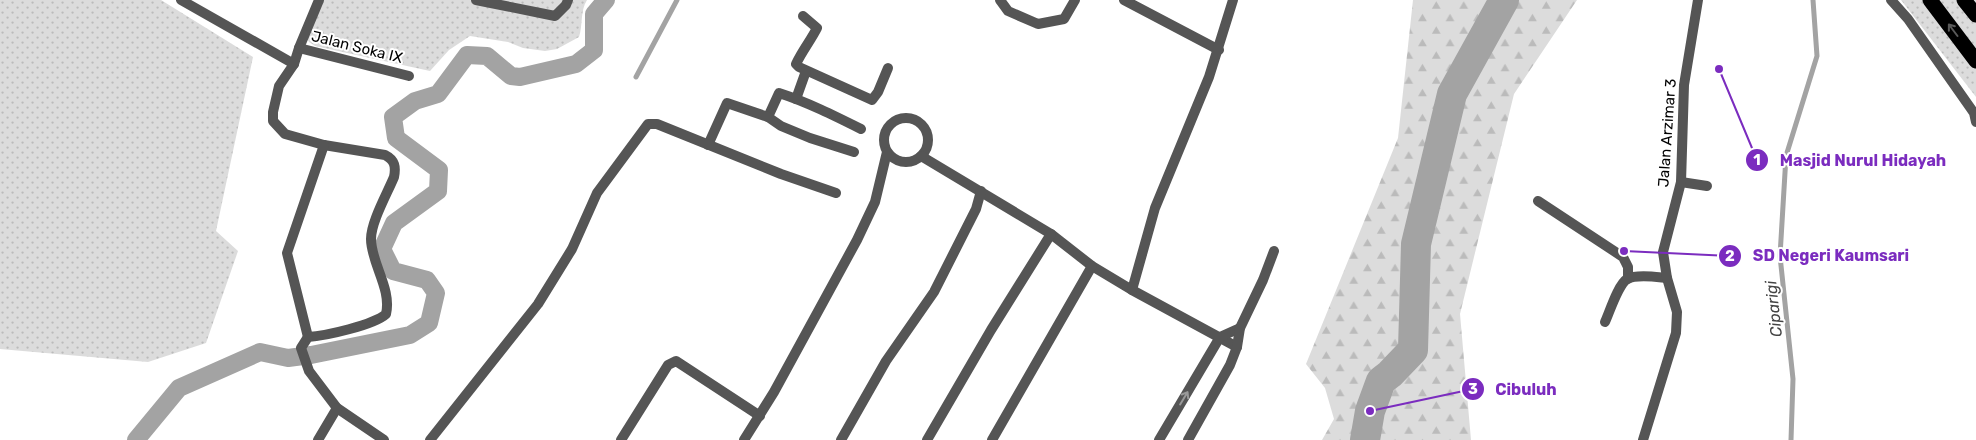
<svg xmlns="http://www.w3.org/2000/svg" width="1976" height="440" font-family="Rubik,sans-serif">
<defs>
<pattern id="grass-dots" width="8" height="8" patternUnits="userSpaceOnUse" patternTransform="scale(1.25)"><rect width="8" height="8" fill="#dcdcdc"/><path d="M2 2h.1M6 6h.1" fill="none" stroke="#bbb" stroke-width="1.8" stroke-linecap="round"/></pattern>
<pattern id="forest-firs" width="22" height="20" patternUnits="userSpaceOnUse" patternTransform="scale(1.25)"><rect width="22" height="20" fill="#dcdcdc"/><path d="M5 1l3.5 6h-7zM16 11l3.5 6h-7z" fill="#bbb"/></pattern>
</defs>
<rect width="100%" height="100%" fill="#fff"/>
<!-- grass -->
<g fill="url(#grass-dots)">
<polygon points="0,0 161,0 253,57 216,231 238,251 206,343 148,362 0,349"/>
<path d="M322,0h265c-7,11 -4,25 -8,37l-22,12 -12,2 -22,-3 -15,-6 -38,-6 -21,14 -19,21 -115,-25 -6,-4 -3,-5z"/>
<polygon points="1901,0 1976,0 1976,97"/>
</g>
<!-- forest -->
<polygon fill="url(#forest-firs)" points="1413,0 1577,0 1514,94 1460,314 1471,440 1322,440 1334,419 1325,388 1306,364 1398,138"/>
<g fill="none" stroke-linecap="round" stroke-linejoin="round">
<!-- stream -->
<g stroke="#a3a3a3" stroke-width="5">
<polyline points="636,77 677,0"/>
<polyline points="1791,440 1793,379 1780,256 1786,156 1817,56 1813,0"/>
</g>
<!-- canal -->
<polyline stroke="#a3a3a3" stroke-width="18" points="136,440 179,388 260,352 288,358 311,355 410,335 429,323 436,293 427,280 393,271 382,249 394,223 438,191 439,170 396,138 393,117 415,101 438,94 467,55 487,56 511,76 520,77 576,64 594,50 594,14 606,0"/>
<!-- river -->
<polyline stroke="#a3a3a3" stroke-width="30" points="1365,440 1370,411 1381,381 1390,374 1413,350 1416,244 1452,94 1504,0"/>
<!-- minor -->
<g stroke="#555" stroke-width="10">
<polyline points="181,0 294,64"/>
<path d="M319,0l-20,48 -5,16 -15,22 -6,26v9l12,13 39,11 61,10c10,5 11,12 9,22 -7,17 -23,45 -23,62 0,24 21,50 15,75 -12,11 -61,22 -78,23l-7,11 8,23 28,37 47,32"/>
<polyline points="476,0 555,16 566,5 568,0"/>
<polyline points="1000,0 1008,11 1038,24 1064,19 1075,0"/>
<polyline points="1124,0 1219,50"/>
<polyline points="1891,0 1908,19 1974,113 1976,122"/>
<path d="M803,16l14,12c-6,12 -15,23 -21,36l3,3 73,33 6,-8 10,-24"/>
<polyline points="299,48 409,76"/>
<polyline points="796,99 806,71"/>
<path d="M768,117l11,-24c28,9 56,23 82,36"/>
<circle cx="906" cy="140" r="22"/>
<polyline points="708,145 727,103 768,117 781,126 810,138 854,152"/>
<polyline points="921,156 1051,234 1092,266 1132,290 1237,347"/>
<polyline points="1681,182 1707,186"/>
<polyline points="1538,201 1623,257 1628,267 1628,279"/>
<polyline points="1132,290 1155,208 1209,77 1233,0"/>
<path d="M1605,322c5,-11 13,-37 22,-43 10,-5 29,-2 40,-1"/>
<polyline points="308,337 287,253 324,145"/>
<polyline points="318,440 337,408"/>
<polyline points="430,440 538,304 572,249 597,193 648,124 657,124 781,174 836,193"/>
<polyline points="621,440 668,365 676,361 760,416"/>
<polyline points="744,440 774,392 857,240 875,202 887,152"/>
<polyline points="841,440 886,361 934,292 976,209 981,191"/>
<polyline points="927,440 991,330 1051,234"/>
<polyline points="992,440 1092,266"/>
<polyline points="1159,440 1220,337 1240,328"/>
<polyline points="1188,440 1230,365 1237,347 1240,328 1263,280 1274,251"/>
<polyline points="1643,440 1676,333 1677,312 1667,278 1663,252 1681,182 1684,85 1698,0"/>
</g>
<!-- motorway -->
<g stroke="#000" stroke-width="15">
<polyline points="1930,0 1976,61"/>
<polyline points="1964,0 1976,15"/>
</g>
</g>
<!-- one-way arrows -->
<defs><path id="oneway-shaft" d="M-6 0H5M1.5-3L5.5 0L1.5 3" fill="none" stroke-width="1.6" stroke-linecap="round" stroke-linejoin="round" transform="scale(1.25)"/></defs>
<use stroke="#595959" href="#oneway-shaft" transform="translate(1953 30) rotate(-127)"/>
<use stroke="#999" href="#oneway-shaft" transform="translate(1184 398) rotate(-59)"/>
<g text-anchor="middle" stroke-width="4" stroke-linejoin="round" paint-order="stroke">
<!-- street labels -->
<g font-size="15" fill="#000" stroke="#fff">
<text transform="translate(357 47) rotate(14)" y="5">Jalan Soka IX</text>
<text transform="translate(1667 133) rotate(-86)" y="5">Jalan Arzimar 3</text>
</g>
<!-- water labels -->
<g font-size="16" font-style="italic" fill="#444" stroke="#fff">
<text transform="translate(1773 309) rotate(-96)" y="6">Ciparigi</text>
</g>
</g>
<!-- callouts -->
<path fill="none" stroke="#7b2cbf" stroke-width="2" d="M1719 69L1757 160M1624 251L1730 256M1370 411L1473 389"/>
<g fill="#7b2cbf" stroke="#fff" stroke-width="2">
<circle cx="1719" cy="69" r="5"/>
<circle cx="1624" cy="251" r="5"/>
<circle cx="1370" cy="411" r="5"/>
<circle cx="1757" cy="160" r="12"/>
<circle cx="1730" cy="256" r="12"/>
<circle cx="1473" cy="389" r="12"/>
</g>
<g font-size="15" text-anchor="middle" font-weight="bold" fill="#fff">
<text x="1757" y="165">1</text>
<text x="1730" y="261">2</text>
<text x="1473" y="394">3</text>
</g>
<g font-size="16" text-anchor="middle" font-weight="bold" fill="#7b2cbf" stroke="#fff" stroke-width="4" stroke-linejoin="round" paint-order="stroke">
<text x="1863" y="166">Masjid Nurul Hidayah</text>
<text x="1831" y="261">SD Negeri Kaumsari</text>
<text x="1526" y="395">Cibuluh</text>
</g>
</svg>
